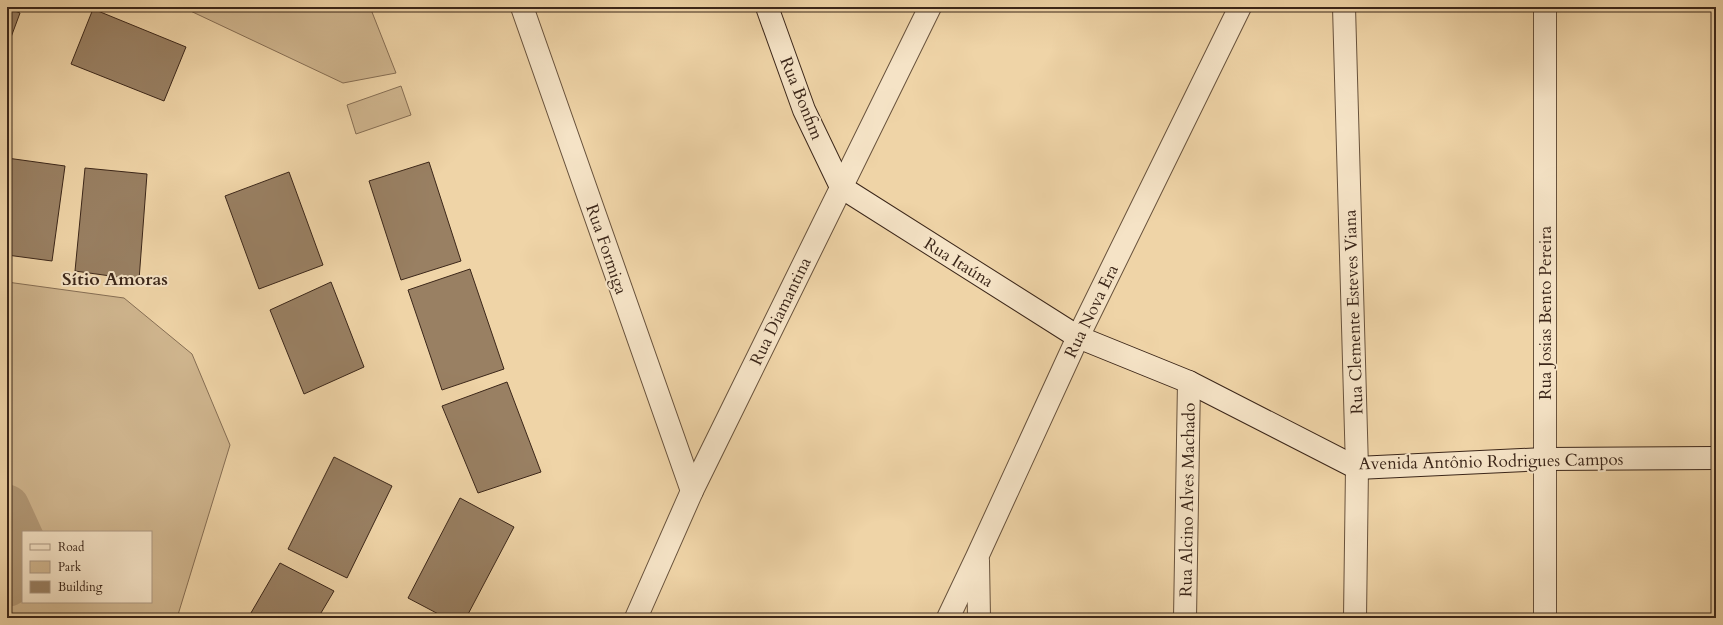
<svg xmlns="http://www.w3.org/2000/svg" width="1723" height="625" font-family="Cardo,serif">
<rect width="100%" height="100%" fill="#efd4a7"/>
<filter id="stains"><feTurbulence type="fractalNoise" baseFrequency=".005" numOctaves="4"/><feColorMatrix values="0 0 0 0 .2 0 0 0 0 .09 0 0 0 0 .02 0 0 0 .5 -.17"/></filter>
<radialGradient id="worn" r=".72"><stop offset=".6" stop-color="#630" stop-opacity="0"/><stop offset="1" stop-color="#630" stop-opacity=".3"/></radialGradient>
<!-- green -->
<g fill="#d0b68f" stroke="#866e54" fill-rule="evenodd">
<polygon points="182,7 370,7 396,73 343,83"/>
<polygon points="401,86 411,115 356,134 347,105"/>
<path d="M7,282l117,16 68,56 38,91 -53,173h-170zM23,532h128v70h-128z"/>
</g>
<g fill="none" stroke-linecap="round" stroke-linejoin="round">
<!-- river -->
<g stroke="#b29977" stroke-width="45">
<polyline points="7,507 23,542"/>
<polyline points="7,584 8,584 23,551"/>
</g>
</g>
<!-- building -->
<g fill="#998063" stroke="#3b2619">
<polygon points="7,8 20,13 7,48"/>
<polygon points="93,9 186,47 164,101 71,64"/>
<polygon points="7,158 65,166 52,261 7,255"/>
<polygon points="429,162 461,261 401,280 369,181"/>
<polygon points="85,168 147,174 139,280 75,271"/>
<polygon points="289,172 323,265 259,289 225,196"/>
<polygon points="470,269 504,369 442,390 408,290"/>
<polygon points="331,282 364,367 304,394 270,310"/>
<polygon points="507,382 541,472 478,493 442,406"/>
<polygon points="334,457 392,486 347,578 288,549"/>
<polygon points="460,498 514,527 466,618 446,618 408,598"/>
<polygon points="280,563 334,591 318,618 248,618"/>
</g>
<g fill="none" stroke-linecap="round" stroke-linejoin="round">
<!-- street casing -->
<g stroke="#68523c" stroke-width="24">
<g id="street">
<polyline points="522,7 692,491"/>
<polyline points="1344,7 1357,468 1355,618"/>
<polyline points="978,561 979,618"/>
<polyline points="636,618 692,491 930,7"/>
<polyline points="948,618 977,557 1078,337 1240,7"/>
<polyline points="1185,618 1189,382"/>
<polyline points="1545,618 1545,7"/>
</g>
</g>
<!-- secondary casing -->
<g stroke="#3b2619" stroke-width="24">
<polyline id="secondary" points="767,7 804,110 841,187 1078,337 1189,382 1357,468 1544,459 1716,458"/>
</g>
<!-- street -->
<use href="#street" stroke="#f5e3c6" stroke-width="22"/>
<!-- secondary -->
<use href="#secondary" stroke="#f5e3c6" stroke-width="22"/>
</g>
<g text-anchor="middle" stroke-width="4" stroke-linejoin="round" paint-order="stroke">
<!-- street labels -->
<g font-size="17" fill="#3b2619" stroke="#f5e3c6">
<text transform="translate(802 98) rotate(68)" y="6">Rua Bonfim</text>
<text transform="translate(607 249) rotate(71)" y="6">Rua Formiga</text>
<text transform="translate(959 262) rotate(32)" y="6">Rua Itaúna</text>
<text transform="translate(780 311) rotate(-64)" y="6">Rua Diamantina</text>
<text transform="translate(1091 311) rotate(-64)" y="6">Rua Nova Era</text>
<text transform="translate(1353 312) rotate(-92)" y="6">Rua Clemente Esteves Viana</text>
<text transform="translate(1545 313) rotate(-90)" y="6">Rua Josias Bento Pereira</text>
<text transform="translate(1491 461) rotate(-1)" y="6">Avenida Antônio Rodrigues Campos</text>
<text transform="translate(1187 500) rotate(-89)" y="6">Rua Alcino Alves Machado</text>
</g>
<!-- neighbourhood labels -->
<g font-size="18" font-weight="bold" fill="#3b2619" stroke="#f5e3c6">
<text x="115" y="285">Sítio Amoras</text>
</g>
</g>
<!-- margin -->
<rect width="1723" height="625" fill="none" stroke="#efd4a7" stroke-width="24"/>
<rect x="8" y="8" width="1707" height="609" fill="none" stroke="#3b2619" stroke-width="2"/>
<rect x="12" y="12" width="1699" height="601" fill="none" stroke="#3b2619"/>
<!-- legend -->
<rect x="22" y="531" width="130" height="72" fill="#f5e3c6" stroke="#ab9781"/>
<rect x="30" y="544" width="20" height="6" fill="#f5e3c6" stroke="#ab9781"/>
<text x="58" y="551" font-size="12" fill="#3b2619">Road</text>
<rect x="30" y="561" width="20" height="12" fill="#d0b68f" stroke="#ab9781"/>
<text x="58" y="571" font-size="12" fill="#3b2619">Park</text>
<rect x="30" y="581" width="20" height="12" fill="#998063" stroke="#ab9781"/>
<text x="58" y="591" font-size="12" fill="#3b2619">Building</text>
<rect width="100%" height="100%" filter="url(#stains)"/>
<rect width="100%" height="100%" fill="url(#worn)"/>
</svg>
